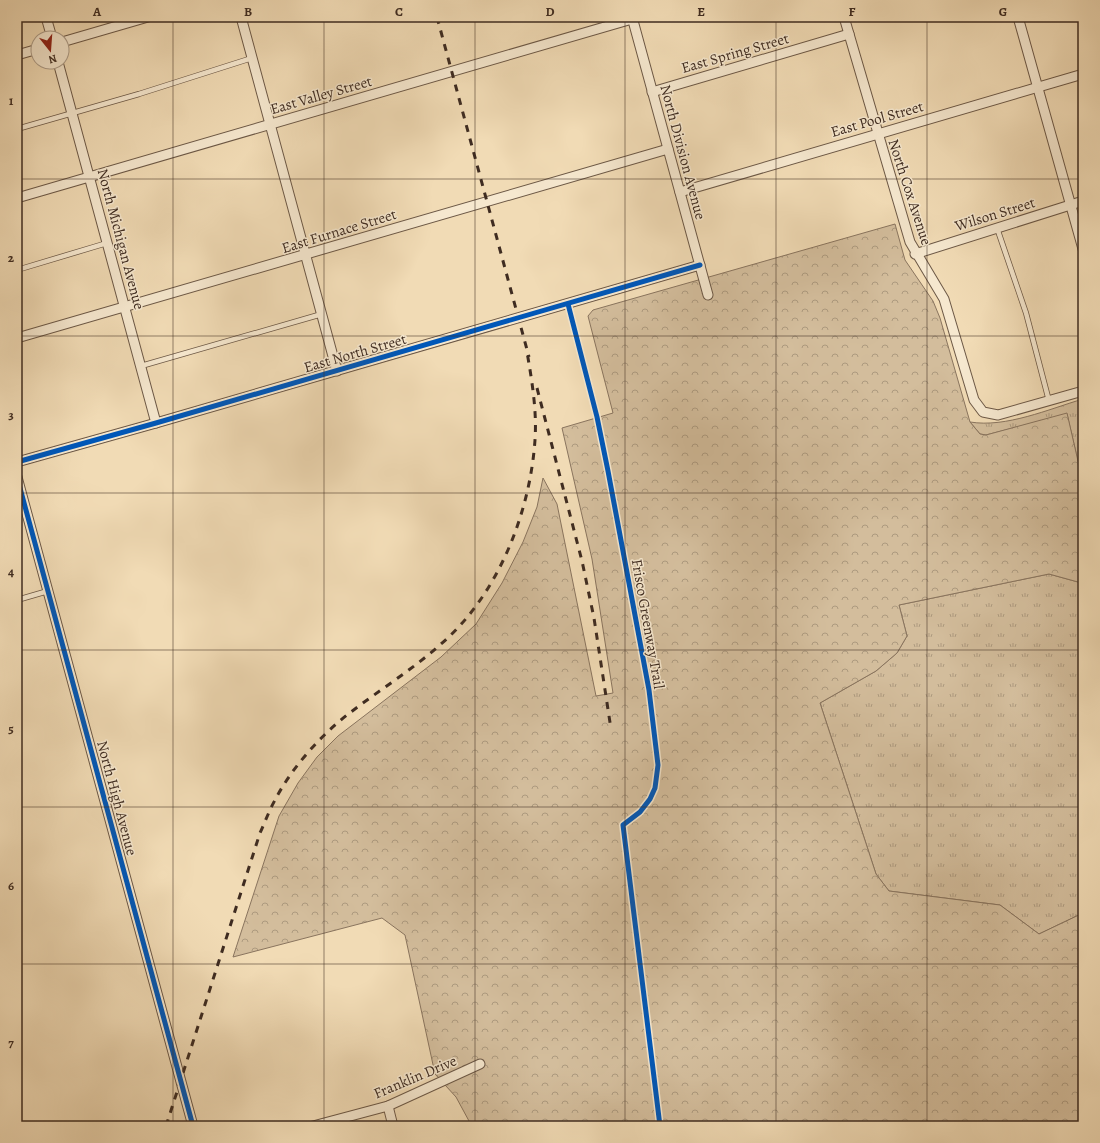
<svg xmlns="http://www.w3.org/2000/svg" width="1100" height="1143" font-family="Alegreya,serif">
<defs>
<pattern id="grass-tufts" width="24" height="20" patternUnits="userSpaceOnUse"><rect width="24" height="20" fill="#d3bd9c"/><path d="M3 7l-1-3M5 7V3M7 7l1-3M15 17l-1-3M17 17v-4M19 17l1-3" fill="none" stroke="#ad9a7f"/></pattern>
<pattern id="forest-crowns" width="20" height="18" patternUnits="userSpaceOnUse"><rect width="20" height="18" fill="#d3bd9c"/><path d="M2 6a3 3 0 1 1 6 0M12 15a3 3 0 1 1 6 0" fill="none" stroke="#ad9a7f"/></pattern>
</defs>
<rect width="100%" height="100%" fill="#f1dbb5"/>
<filter id="stains"><feTurbulence type="fractalNoise" baseFrequency=".005" numOctaves="4"/><feColorMatrix values="0 0 0 0 .2 0 0 0 0 .09 0 0 0 0 .02 0 0 0 .5 -.17"/></filter>
<radialGradient id="worn" r=".72"><stop offset=".6" stop-color="#630" stop-opacity="0"/><stop offset="1" stop-color="#630" stop-opacity=".3"/></radialGradient>
<!-- grass -->
<g fill="url(#grass-tufts)" stroke="#89745e">
<path d="M1083,399v84l-16,-69 -81,21 -6,-1 -10,-12c36,6 79,-13 113,-23z"/>
<polygon points="1049,574 1078,582 1083,586 1083,913 1039,934 1000,905 889,891 876,874 820,703 876,671 897,653 907,636 899,605"/>
</g>
<!-- forest -->
<polygon fill="url(#forest-crowns)" stroke="#89745e" points="895,224 905,260 933,301 940,318 970,422 980,434 986,435 1067,413 1083,483 1083,586 1078,582 1049,574 899,605 907,636 897,653 876,671 820,703 876,874 889,891 1000,905 1039,934 1083,913 1083,1126 468,1126 469,1121 456,1097 435,1074 405,935 382,918 233,957 279,816 298,783 317,757 338,736 441,657 476,624 502,583 523,542 537,507 543,478 557,504 596,696 613,693 592,559 562,428 613,413 588,316 593,310"/>
<g fill="none" stroke-linecap="round" stroke-linejoin="round">
<!-- lane casing -->
<g stroke="#6c5846" stroke-width="6">
<g id="lane">
<polyline points="17,129 139,94 252,58"/>
<polyline points="997,228 1026,313 1049,401"/>
<polyline points="17,270 107,243"/>
<polyline points="568,304 597,417"/>
<polyline points="141,366 322,314"/>
<polyline points="17,600 48,591"/>
</g>
</g>
<!-- street casing -->
<g stroke="#6c5846" stroke-width="11">
<g id="street">
<polyline points="46,17 52,38"/>
<polyline points="241,17 337,371"/>
<polyline points="632,17 708,295"/>
<polyline points="844,17 910,242 944,299 974,400 983,412 998,415 1083,391"/>
<polyline points="1018,17 1083,249"/>
<polyline points="62,42 148,17"/>
<polyline points="17,55 38,49"/>
<polyline points="58,62 156,423"/>
<polyline points="652,92 849,34"/>
<polyline points="680,192 1083,74"/>
<polyline points="17,198 632,19"/>
<polyline points="915,254 1083,201"/>
<polyline points="17,338 668,149"/>
<polyline points="17,462 156,423 700,265"/>
<polyline points="17,477 193,1126"/>
<polyline points="388,1106 393,1126"/>
<polyline points="313,1126 388,1106 480,1064"/>
</g>
</g>
<!-- lane -->
<use href="#lane" stroke="#f6e8cf" stroke-width="4.5"/>
<!-- street -->
<use href="#street" stroke="#f6e8cf" stroke-width="9"/>
<!-- rail -->
<g stroke="#3f2c21" stroke-width="3" stroke-dasharray="7 7" stroke-linecap="butt">
<polyline points="437,17 529,357"/>
<polyline points="537,388 582,561 594,618 611,729"/>
<path d="M166,1126l94,-293c5,-11 9,-22 15,-33 16,-31 44,-63 72,-85 31,-24 65,-45 94,-71 57,-49 89,-131 94,-204 2,-29 -3,-59 -8,-88"/>
</g>
<!-- cycleway casing -->
<g stroke="#f6e8cf" stroke-width="8">
<g id="cycleway">
<polyline points="568,304 597,417 608,471 649,690 658,765 655,788 650,799 640,812 623,825 660,1126"/>
<polyline points="17,462 156,423 700,265"/>
<polyline points="17,477 193,1126"/>
</g>
</g>
<!-- cycleway -->
<use href="#cycleway" stroke="#0057b8" stroke-width="5"/>
</g>
<!-- grid -->
<path fill="none" stroke="#3f2c21" stroke-width="1" stroke-opacity="0.55" d="M173,17v1109M324,17v1109M475,17v1109M625,17v1109M776,17v1109M927,17v1109M17,179h1066M17,336h1066M17,493h1066M17,650h1066M17,807h1066M17,964h1066"/>
<g text-anchor="middle" stroke-width="3" stroke-linejoin="round" paint-order="stroke">
<!-- street labels -->
<g font-size="15" fill="#3f2c21" stroke="#f6e8cf">
<text transform="translate(735 53) rotate(-16)" y="5">East Spring Street</text>
<text transform="translate(321 95) rotate(-16)" y="5">East Valley Street</text>
<text transform="translate(877 119) rotate(-16)" y="5">East Pool Street</text>
<text transform="translate(683 152) rotate(75)" y="5">North Division Avenue</text>
<text transform="translate(910 192) rotate(72)" y="5">North Cox Avenue</text>
<text transform="translate(995 214) rotate(-17)" y="5">Wilson Street</text>
<text transform="translate(339 231) rotate(-17)" y="5">East Furnace Street</text>
<text transform="translate(121 239) rotate(75)" y="5">North Michigan Avenue</text>
<text transform="translate(355 353) rotate(-16)" y="5">East North Street</text>
<text transform="translate(648 624) rotate(80)" y="5">Frisco Greenway Trail</text>
<text transform="translate(117 798) rotate(75)" y="5">North High Avenue</text>
<text transform="translate(415 1077) rotate(-23)" y="5">Franklin Drive</text>
</g>
</g>
<!-- margin -->
<rect width="1100" height="1143" fill="none" stroke="#f1dbb5" stroke-width="44"/>
<!-- north arrow -->
<g transform="translate(50 50) rotate(163)"><circle r="19" fill="#f6e8cf" stroke="#ad9d89"/>
<path d="M0-3L7 15L0 10L-7 15Z" fill="#8f2418"/>
<text y="-6" font-size="11" font-weight="bold" text-anchor="middle" fill="#3f2c21">N</text>
</g>
<rect x="22" y="22" width="1056" height="1099" fill="none" stroke="#3f2c21" stroke-width="1.5"/>
<g font-size="13" text-anchor="middle" font-weight="bold" fill="#3f2c21">
<text x="97" y="16">A</text>
<text x="248" y="16">B</text>
<text x="399" y="16">C</text>
<text x="550" y="16">D</text>
<text x="701" y="16">E</text>
<text x="852" y="16">F</text>
<text x="1003" y="16">G</text>
<text x="11" y="105">1</text>
<text x="11" y="262">2</text>
<text x="11" y="419">3</text>
<text x="11" y="576">4</text>
<text x="11" y="733">5</text>
<text x="11" y="890">6</text>
<text x="11" y="1047">7</text>
</g>
<rect width="100%" height="100%" filter="url(#stains)"/>
<rect width="100%" height="100%" fill="url(#worn)"/>
</svg>
